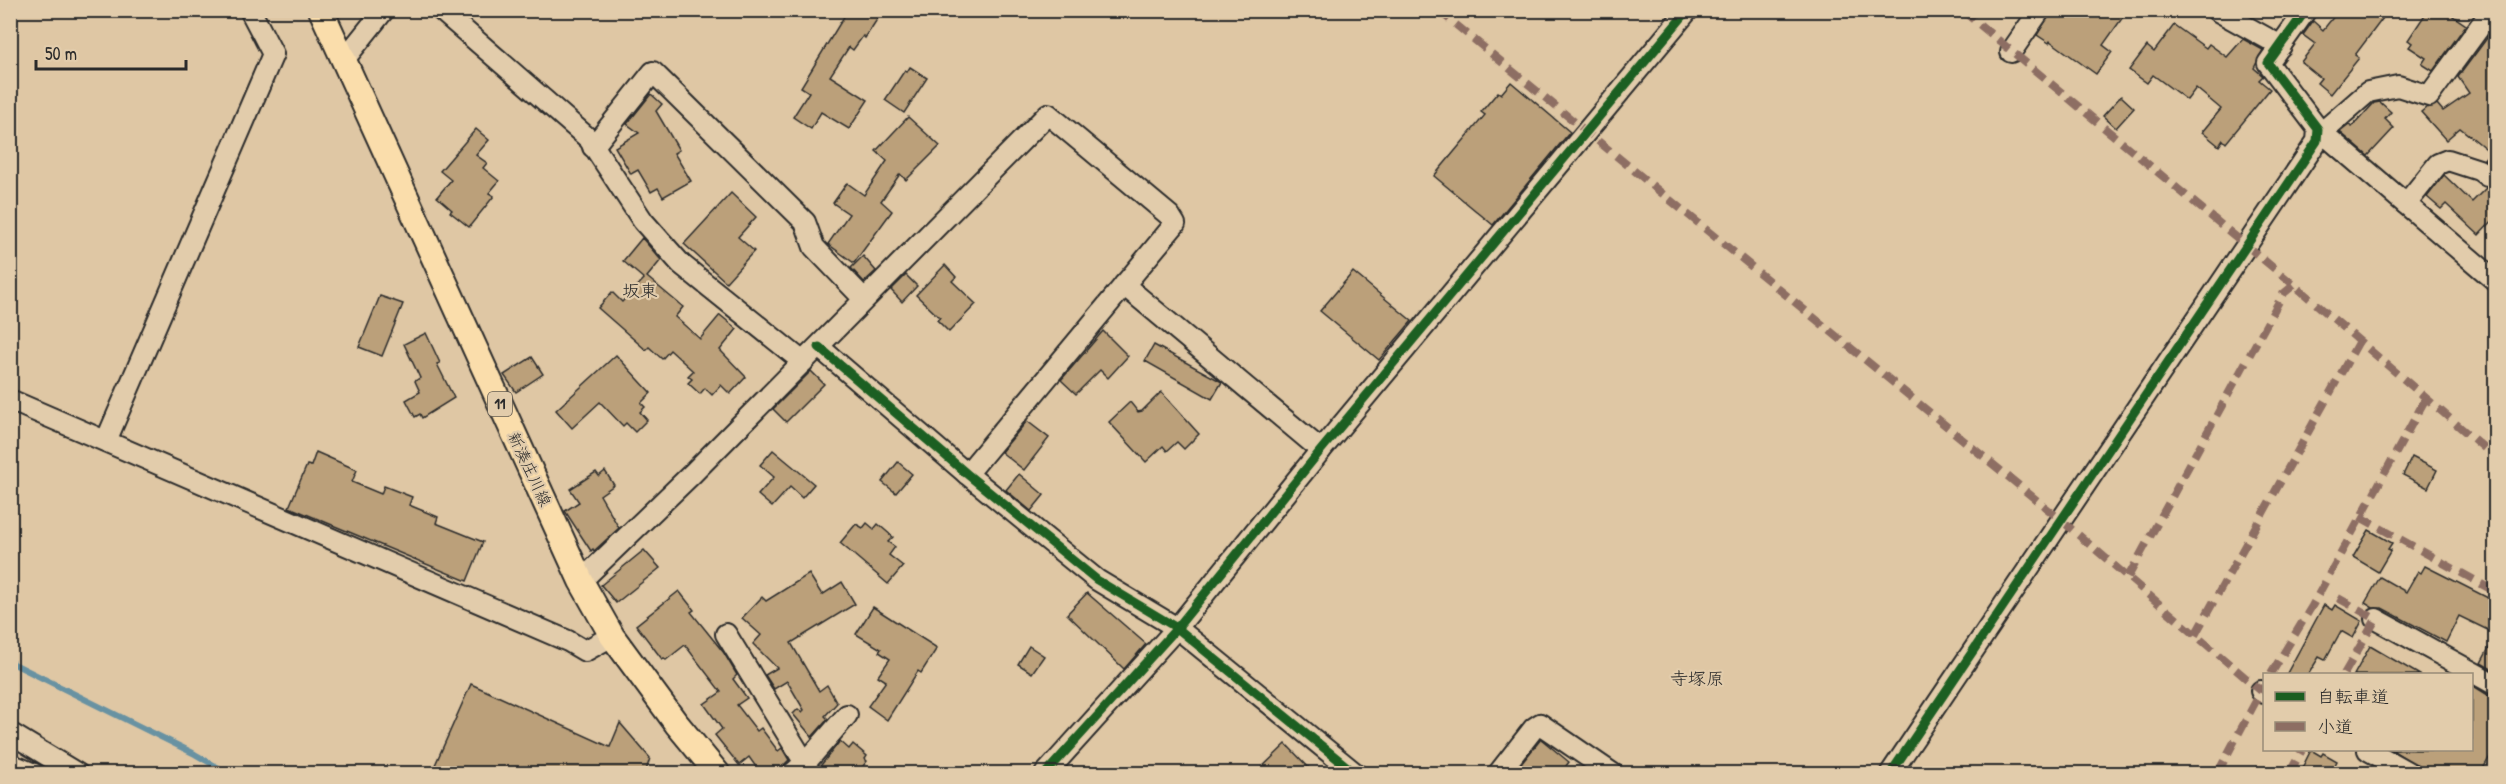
<svg xmlns="http://www.w3.org/2000/svg" width="2506" height="784" font-family="'Patrick Hand','Klee One',sans-serif">
<rect width="100%" height="100%" fill="#dfc7a4"/>
<filter id="ink" filterUnits="userSpaceOnUse"><feTurbulence type="fractalNoise" baseFrequency=".0167" numOctaves="2"/><feDisplacementMap in="SourceGraphic" scale="12" xChannelSelector="R" yChannelSelector="G"/><feConvolveMatrix kernelMatrix="1 2 1 2 8 2 1 2 1" color-interpolation-filters="sRGB"/></filter>
<g filter="url(#ink)">
<g fill="none" stroke-linecap="round" stroke-linejoin="round">
<!-- stream -->
<polyline stroke="#6892a2" stroke-width="6" points="10,662 193,753 229,774"/>
</g>
<!-- building -->
<g fill="#bba07a" stroke="#2b2b2b" stroke-width="1.5">
<polygon points="848,10 866,10 878,18 865,38 863,36 853,50 849,47 830,76 868,100 849,129 821,112 811,129 793,117 809,92 801,87"/>
<polygon points="2052,10 2128,10 2103,45 2112,52 2096,74 2050,41 2049,43 2037,35"/>
<polygon points="2339,10 2389,10 2355,55 2359,58 2330,94 2317,83 2321,78 2301,62 2315,44 2303,35 2313,21 2323,30"/>
<polygon points="2428,10 2457,10 2453,16 2466,25 2433,71 2422,64 2426,58 2409,47 2412,43 2408,40"/>
<polygon points="2174,25 2206,48 2209,44 2227,57 2243,39 2263,50 2254,68 2263,76 2259,80 2270,89 2226,143 2223,140 2219,146 2202,132 2221,109 2196,88 2187,100 2153,75 2147,83 2129,70 2147,46 2154,52"/>
<polygon points="2496,26 2496,160 2489,163 2484,159 2490,152 2460,128 2446,140 2421,112 2426,108 2437,104 2443,111 2469,93 2458,77"/>
<polygon points="910,67 927,78 904,113 885,100 905,70 907,72"/>
<polygon points="1511,82 1570,132 1493,225 1434,176 1485,115 1481,112 1498,92 1501,94"/>
<polygon points="651,94 662,104 656,111 679,150 674,153 691,181 663,197 658,188 651,192 638,170 631,174 615,147 639,133 627,124"/>
<polygon points="2121,96 2134,108 2116,128 2103,116"/>
<polygon points="2380,102 2391,112 2385,119 2394,128 2368,156 2340,132 2349,125 2352,127 2374,103"/>
<polygon points="908,117 940,146 906,180 900,174 881,201 892,211 854,263 828,244 849,214 833,203 847,183 864,195 887,161 876,151"/>
<polygon points="476,129 489,140 476,155 487,163 483,168 499,181 489,193 494,196 469,227 450,212 452,210 437,197 451,180 440,171"/>
<polygon points="2444,175 2472,202 2486,188 2496,187 2496,217 2479,235 2446,204 2441,209 2427,197"/>
<polygon points="731,193 756,217 738,237 754,251 726,282 684,244"/>
<polygon points="642,238 661,260 647,277 683,307 675,317 700,339 720,315 737,329 720,350 746,377 730,394 721,385 712,395 705,388 700,394 688,383 692,379 688,376 693,371 670,350 662,359 649,347 646,350 598,308 612,292 622,302 644,279 623,261"/>
<polygon points="863,256 876,271 864,282 851,268"/>
<polygon points="945,265 956,277 952,281 976,304 949,332 937,320 940,318 916,295"/>
<polygon points="1353,272 1412,321 1379,360 1320,311"/>
<polygon points="906,275 917,286 902,302 891,290"/>
<polygon points="380,296 403,304 382,356 359,347"/>
<polygon points="1103,331 1128,356 1108,378 1100,370 1076,394 1061,380"/>
<polygon points="426,333 440,363 437,364 454,398 422,418 420,414 415,417 406,400 420,392 415,381 420,378 404,344"/>
<polygon points="1154,345 1222,382 1212,399 1145,361"/>
<polygon points="616,355 651,393 641,403 645,407 640,412 647,420 635,432 626,423 623,426 600,402 572,428 556,410"/>
<polygon points="532,357 543,374 516,392 504,375"/>
<polygon points="811,371 824,384 786,422 773,409"/>
<polygon points="1161,392 1199,434 1184,449 1177,442 1167,451 1163,446 1146,462 1109,422 1130,402 1138,412 1142,411"/>
<polygon points="1027,421 1049,438 1024,470 1001,452"/>
<polygon points="773,450 814,484 802,498 790,487 772,507 758,495 774,477 760,465"/>
<polygon points="316,452 357,470 352,482 381,494 384,486 412,497 409,505 438,517 436,523 483,542 467,581 289,507 307,465 311,466"/>
<polygon points="2412,457 2437,470 2428,488 2403,475"/>
<polygon points="898,462 912,474 896,493 882,482"/>
<polygon points="605,471 614,485 600,495 619,528 594,551 593,549 591,551 565,511 579,502 570,489 596,472 599,476"/>
<polygon points="1019,474 1044,495 1031,511 1006,490"/>
<polygon points="867,523 874,529 878,524 893,537 888,542 895,547 889,555 903,566 888,584 840,543 856,524 863,528"/>
<polygon points="2369,530 2392,543 2388,549 2391,550 2378,572 2353,557"/>
<polygon points="644,550 660,568 616,603 601,585"/>
<polygon points="2425,566 2496,602 2496,634 2459,616 2446,642 2382,608 2373,608 2365,603 2380,577 2406,592 2418,571 2421,573"/>
<polygon points="809,574 822,595 842,582 855,604 791,643 819,691 827,685 837,703 825,716 828,719 812,737 793,714 798,709 802,712 804,710 787,681 774,689 765,675 777,668 753,644 761,635 742,618 762,597 766,601"/>
<polygon points="679,591 694,610 691,612 724,653 737,675 733,679 747,698 737,705 757,731 761,728 778,751 782,748 789,760 784,765 780,774 761,774 749,757 739,765 715,735 722,729 704,704 721,692 685,645 666,660 664,658 662,659 636,625"/>
<polygon points="1087,593 1146,644 1124,669 1067,614"/>
<polygon points="2324,605 2332,610 2335,605 2362,621 2353,638 2341,631 2325,660 2319,657 2308,675 2286,675"/>
<polygon points="873,607 937,648 921,673 918,671 887,720 868,706 886,681 878,676 890,659 879,652 881,649 856,634"/>
<polygon points="2496,635 2496,671 2495,671 2481,663"/>
<polygon points="1029,646 1044,656 1032,673 1018,664"/>
<polygon points="2370,646 2420,675 2354,675"/>
<polygon points="471,684 610,747 620,723 650,758 645,774 431,774"/>
<polygon points="2472,685 2496,700 2496,746 2480,774 2430,774 2392,750 2472,750"/>
<polygon points="1541,739 1569,762 1560,774 1531,774 1521,764"/>
<polygon points="840,741 849,749 853,744 867,756 865,759 867,761 857,774 814,774"/>
<polygon points="1286,744 1315,774 1255,774"/>
<polygon points="2311,750 2321,756 2323,753 2337,761 2330,774 2299,774"/>
</g>
<g fill="none" stroke-linecap="round" stroke-linejoin="round">
<!-- minor casing -->
<g stroke="#2b2b2b" stroke-width="24">
<g id="minor">
<polyline points="441,10 589,139 643,221 681,264 803,362"/>
<polyline points="2216,10 2281,46"/>
<polyline points="2011,52 2040,10"/>
<polyline points="343,61 384,10"/>
<polyline points="2318,129 2496,281"/>
<polyline points="2322,132 2368,92 2398,86 2429,96 2492,10"/>
<polyline points="593,147 653,72 805,222 814,247 864,299"/>
<polyline points="2406,204 2438,164 2448,160 2479,170 2487,176 2493,176 2496,172"/>
<polyline points="1124,285 1321,450"/>
<polyline points="819,347 967,474 1097,580 1177,628 1356,774"/>
<polyline points="10,400 568,641 585,651 612,636"/>
<polyline points="106,441 273,54 250,10"/>
<polyline points="581,581 693,473 1048,114 1170,216 1175,224 967,474"/>
<polyline points="2376,619 2496,685"/>
<polyline points="726,634 805,763"/>
<polyline points="2261,691 2264,693"/>
<polyline points="10,733 78,774"/>
<polyline points="2368,750 2411,774"/>
<polyline points="10,764 34,774"/>
<polyline points="792,774 808,760 847,715"/>
<polyline points="1045,774 1177,628 1321,450 1688,10"/>
<polyline points="1498,774 1534,728 1540,724 1613,774"/>
<polyline points="1890,774 2317,141 2318,129 2268,63 2306,10"/>
</g>
</g>
<!-- major casing -->
<g stroke="#2b2b2b" stroke-width="28">
<polyline id="major" points="321,10 581,581 612,636 676,723 718,774"/>
</g>
<!-- minor -->
<use href="#minor" stroke="#e2ccab" stroke-width="20"/>
<!-- major -->
<use href="#major" stroke="#faddab" stroke-width="24"/>
<!-- quiet -->
<g stroke="#8d6e63" stroke-width="8" stroke-dasharray="15 8" stroke-linecap="butt">
<polyline points="1438,10 2061,520 2261,691"/>
<polyline points="1962,10 2294,285 2496,458"/>
<polyline points="2360,517 2496,592"/>
<polyline points="2128,577 2283,294 2294,285"/>
<polyline points="2338,598 2376,619 2344,674"/>
<polyline points="2195,635 2359,341"/>
<polyline points="2271,674 2312,606 2426,398"/>
<polyline points="2217,774 2264,686"/>
<polyline points="2289,774 2302,750"/>
</g>
<!-- cycleway casing -->
<g stroke="#e2ccab" stroke-width="13">
<g id="cycleway">
<polyline points="819,347 967,474 1097,580 1177,628 1356,774"/>
<polyline points="1045,774 1177,628 1321,450 1688,10"/>
<polyline points="1890,774 2317,141 2318,129 2268,63 2306,10"/>
</g>
</g>
<!-- cycleway -->
<use href="#cycleway" stroke="#1b5e20" stroke-width="9"/>
</g>
</g>
<g text-anchor="middle" stroke-width="4.5" stroke-linejoin="round" paint-order="stroke">
<!-- shield labels -->
<rect fill="#e2ccab" stroke="#625b51" stroke-width="1.5" x="488" y="392" width="24" height="24" rx="4.5"/>
<g font-size="15" font-weight="bold" fill="#2b2b2b">
<text x="500" y="409">11</text>
</g>
<!-- street labels -->
<g font-size="16" fill="#2b2b2b" stroke="#e2ccab">
<text transform="translate(530 469) rotate(65)" y="6">新湊庄川線</text>
</g>
<!-- neighbourhood labels -->
<g font-size="18" fill="#2b2b2b" stroke="#e2ccab">
<text x="640" y="297">坂東</text>
<text x="1697" y="685">寺塚原</text>
</g>
</g>
<!-- margin -->
<rect width="2506" height="784" fill="none" stroke="#e2ccab" stroke-width="36"/>
<rect x="18" y="18" width="2470" height="748" fill="none" stroke="#2b2b2b" stroke-width="2" filter="url(#ink)"/>
<!-- legend -->
<rect x="2263" y="673" width="210" height="78" fill="#e2ccab" stroke="#998c78" stroke-width="1.5"/>
<rect x="2275" y="692" width="30" height="9" fill="#1b5e20" stroke="#998c78" stroke-width="1.5"/>
<text x="2317" y="703" font-size="18" fill="#2b2b2b">自転車道</text>
<rect x="2275" y="722" width="30" height="9" fill="#8d6e63" stroke="#998c78" stroke-width="1.5"/>
<text x="2317" y="733" font-size="18" fill="#2b2b2b">小道</text>
<!-- scale -->
<path d="M36 60v9h150v-9" fill="none" stroke="#2b2b2b" stroke-width="3"/>
<text x="45" y="60" font-size="18" fill="#2b2b2b" stroke="#e2ccab" stroke-width="4.5" paint-order="stroke">50 m</text>
</svg>
